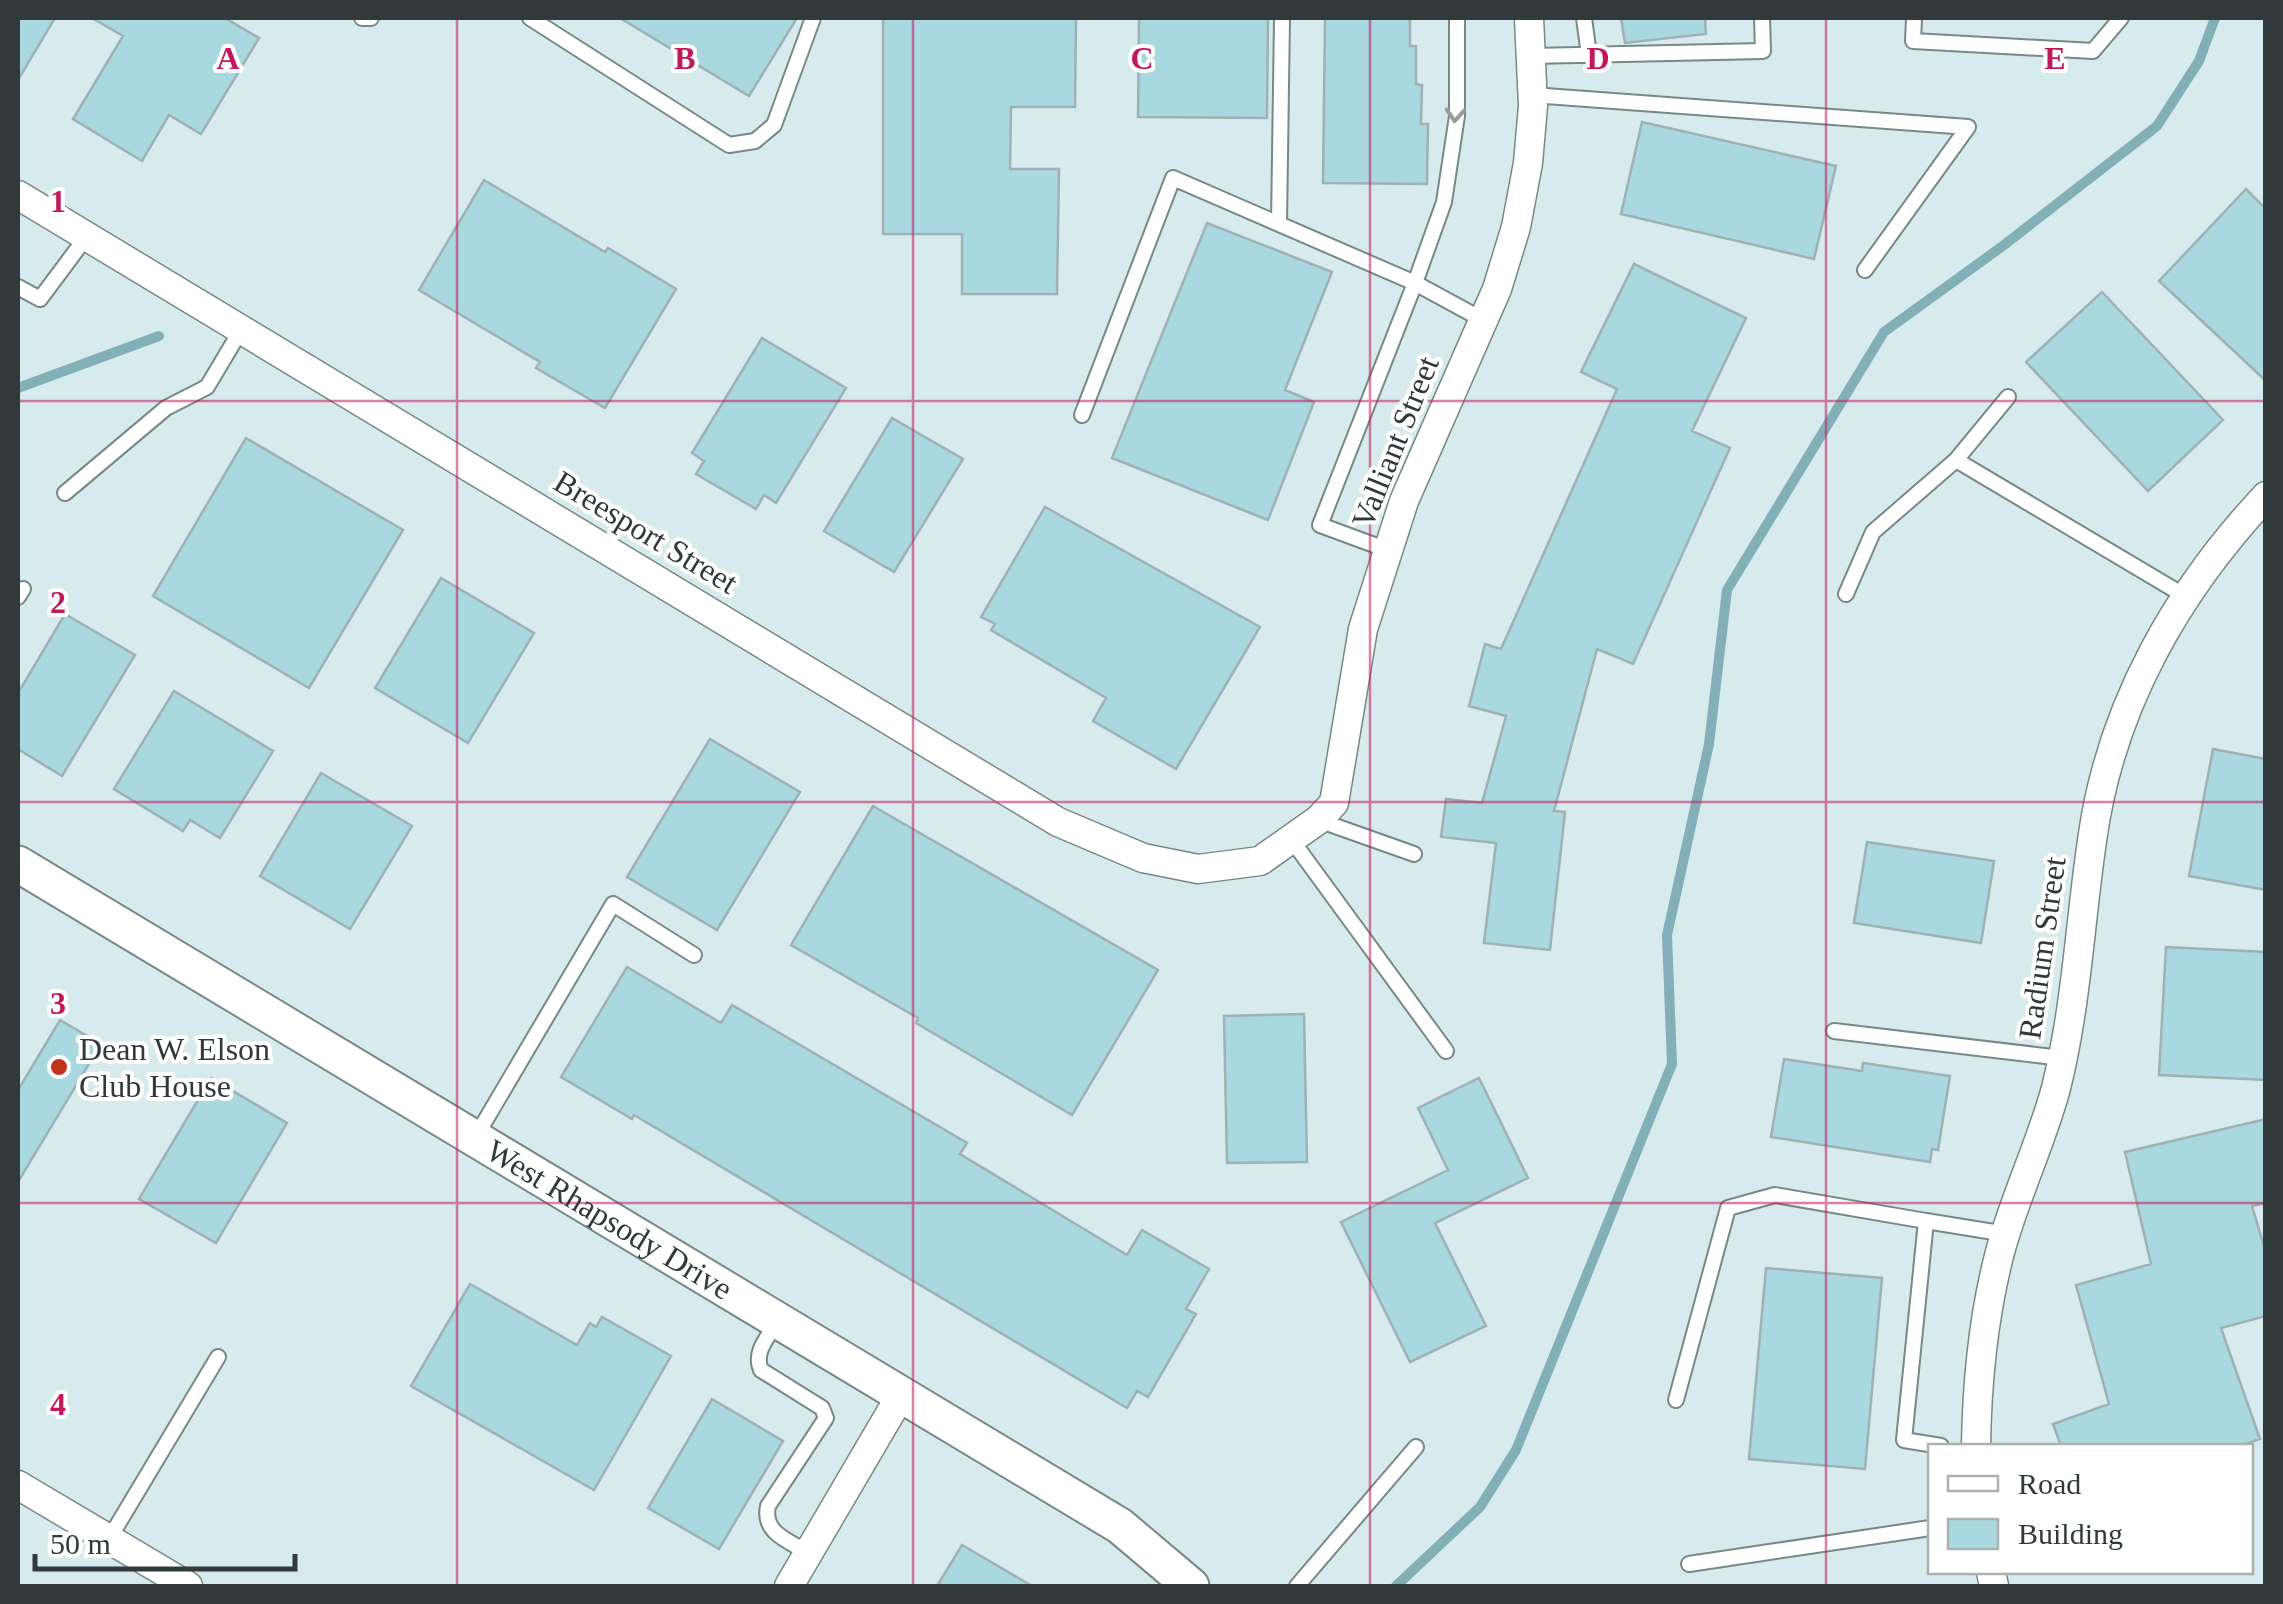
<svg xmlns="http://www.w3.org/2000/svg" width="2283" height="1604" font-family="Georgia,serif">
<rect width="100%" height="100%" fill="#d7ebed"/>
<g fill="none" stroke-linecap="round" stroke-linejoin="round">
<path stroke="#83b0b6" stroke-width="10" d="M 18,388 L 159,336
M 1396,1586 L 1480,1507 L 1516,1450 L 1672,1064 L 1667,935 L 1709,744 L 1727,590 L 1884,332 L 2004,245 L 2157,126 L 2199,61 L 2215,18"/>
</g>
<path fill="#a9d8de" stroke="#9fb1b4" stroke-width="2.5" d="M 18,18 L 55,18 L 18,80 Z
M 92,18 L 225,18 L 259,38 L 201,134 L 169,115 L 142,161 L 73,119 L 123,36 Z
M 620,18 L 797,18 L 749,96 Z
M 883,18 L 1076,18 L 1075,107 L 1011,107 L 1010,169 L 1059,169 L 1057,294 L 962,294 L 962,234 L 883,234 Z
M 1139,18 L 1268,18 L 1267,118 L 1138,117 Z
M 1325,18 L 1410,18 L 1410,46 L 1416,46 L 1416,84 L 1422,85 L 1421,124 L 1428,124 L 1427,184 L 1323,183 Z
M 1621,18 L 1705,18 L 1706,34 L 1625,43 Z
M 1642,122 L 1836,166 L 1814,259 L 1621,214 Z
M 484,180 L 605,252 L 608,248 L 676,289 L 605,408 L 536,368 L 540,362 L 419,290 Z
M 2246,189 L 2266,209 L 2266,381 L 2159,281 Z
M 1207,223 L 1332,272 L 1285,390 L 1314,402 L 1268,520 L 1112,458 Z
M 1634,264 L 1746,318 L 1692,431 L 1730,448 L 1633,664 L 1597,649 L 1554,811 L 1565,812 L 1550,950 L 1484,943 L 1496,843 L 1441,837 L 1446,799 L 1482,803 L 1506,716 L 1469,706 L 1485,644 L 1501,649 L 1617,389 L 1581,372 Z
M 2102,292 L 2223,420 L 2148,491 L 2026,362 Z
M 762,338 L 846,388 L 776,503 L 764,495 L 756,509 L 696,474 L 704,461 L 692,453 Z
M 892,418 L 963,459 L 894,572 L 824,531 Z
M 246,438 L 403,530 L 309,688 L 153,596 Z
M 1045,507 L 1260,627 L 1176,769 L 1093,721 L 1106,698 L 991,630 L 995,624 L 981,617 Z
M 441,578 L 534,633 L 468,743 L 375,688 Z
M 65,614 L 135,655 L 62,776 L 18,749 L 18,693 Z
M 174,691 L 273,751 L 220,838 L 190,820 L 183,831 L 114,789 Z
M 710,739 L 800,792 L 717,930 L 627,877 Z
M 2213,749 L 2266,759 L 2266,890 L 2189,876 Z
M 321,773 L 412,826 L 350,929 L 260,876 Z
M 873,806 L 1158,970 L 1072,1115 L 916,1023 L 918,1018 L 791,945 Z
M 1867,842 L 1994,861 L 1981,943 L 1854,923 Z
M 2166,947 L 2266,952 L 2266,1080 L 2159,1075 Z
M 627,967 L 721,1023 L 732,1005 L 967,1143 L 960,1154 L 1127,1255 L 1142,1230 L 1209,1269 L 1186,1309 L 1196,1314 L 1148,1397 L 1137,1391 L 1127,1408 L 634,1115 L 632,1119 L 561,1077 Z
M 1304,1014 L 1307,1162 L 1227,1163 L 1224,1016 Z
M 60,1020 L 101,1044 L 18,1182 L 18,1090 Z
M 1784,1059 L 1862,1071 L 1863,1063 L 1950,1076 L 1938,1150 L 1932,1149 L 1930,1162 L 1771,1137 Z
M 211,1078 L 287,1123 L 216,1243 L 139,1199 Z
M 1479,1078 L 1528,1178 L 1435,1223 L 1486,1326 L 1410,1362 L 1341,1222 L 1448,1170 L 1418,1108 Z
M 2266,1119 L 2266,1203 L 2252,1206 L 2266,1253 L 2266,1316 L 2221,1328 L 2260,1439 L 2240,1446 L 2061,1446 L 2053,1424 L 2109,1404 L 2076,1285 L 2151,1264 L 2125,1152 Z
M 1766,1268 L 1882,1278 L 1865,1469 L 1749,1459 Z
M 470,1284 L 577,1345 L 590,1323 L 596,1327 L 602,1317 L 671,1356 L 594,1490 L 411,1386 Z
M 712,1399 L 783,1441 L 719,1549 L 648,1508 Z
M 962,1545 L 1032,1586 L 937,1586 Z"/>
<g fill="none" stroke-linecap="round" stroke-linejoin="round">
<defs>
<path id="service" d="M 362,18 L 371,18
M 530,18 L 729,145 L 755,141 L 774,125 L 813,18
M 1584,18 L 1589,55
M 1914,18 L 1913,41 L 2093,51 L 2121,18
M 1531,56 L 1763,51 L 1762,18
M 1532,95 L 1968,127 L 1865,270
M 1279,224 L 1282,18
M 18,287 L 40,299 L 87,236
M 1082,415 L 1173,178 L 1415,283 L 1444,202 L 1457,116 L 1457,18
M 1956,460 L 2185,596
M 65,493 L 166,408 L 207,387 L 241,330
M 1388,550 L 1320,525 L 1415,283 L 1483,320
M 1846,594 L 1873,532 L 1956,460 L 2008,397
M 18,597 L 23,589
M 1318,820 L 1414,854
M 1291,839 L 1446,1051
M 1834,1031 L 2062,1058
M 475,1138 L 613,904 L 694,955
M 778,1321 C 768,1337 753,1352 761,1370 L 822,1408 L 826,1418 L 768,1506 C 762,1533 789,1541 809,1553
M 1676,1400 L 1728,1208 L 1775,1195 L 1926,1221
M 1941,1446 L 1904,1440 L 1926,1221 L 2006,1234
M 109,1539 L 218,1357
M 1689,1564 L 1930,1528
M 1297,1586 L 1416,1447"/>
<path id="minor" d="M 18,195 L 1058,822 L 1143,858 L 1198,869 L 1260,861 L 1318,820 L 1334,803 L 1363,629 L 1404,501 L 1497,289 L 1516,227 L 1528,163 L 1533,106 L 1529,18
M 1976,1446 C 1977,1380 1983,1317 2000,1252 C 2015,1196 2041,1144 2056,1088 C 2077,1004 2080,919 2093,834 C 2112,704 2178,590 2266,496
M 18,1485 L 188,1586
M 1991,1572 L 1994,1586
M 789,1586 L 901,1395"/>
<g id="tertiary">
<path id="s1" d="M 18,864 L 1120,1526 L 1191,1586"/>
</g>
</defs>
<use href="#service" stroke="#76888a" stroke-width="18"/>
<use href="#minor" stroke="#76888a" stroke-width="31"/>
<use href="#tertiary" stroke="#76888a" stroke-width="39"/>
<use href="#service" stroke="#fff" stroke-width="14"/>
<use href="#minor" stroke="#fff" stroke-width="28"/>
<use href="#tertiary" stroke="#fff" stroke-width="35"/>
</g>
<defs><path id="oneway-chevron" d="M-2-3.5L2.5 0L-2 3.5" fill="none" stroke-width="1.6" stroke-linecap="round" stroke-linejoin="round" transform="scale(2.5)"/></defs>
<use stroke="#989c9c" href="#oneway-chevron" transform="translate(1455 115) rotate(94)"/>
<path fill="none" stroke="#c2185b" stroke-width="2.5" stroke-opacity="0.55" d="M 457,18 L 457,1586M 913,18 L 913,1586M 1370,18 L 1370,1586M 1826,18 L 1826,1586M 18,401 L 2266,401M 18,802 L 2266,802M 18,1203 L 2266,1203"/>
<circle fill="#bf331b" stroke="#fff" stroke-width="4" cx="59" cy="1067" r="10"/>
<g text-anchor="middle" stroke-width="8" stroke-linejoin="round" paint-order="stroke">
<g font-size="32" fill="#32393a" stroke="#fff">
<text transform="translate(1395 442) rotate(-68)" y="11">Valliant Street</text>
<text transform="translate(646 532) rotate(31)" y="11">Breesport Street</text>
<text transform="translate(2042 948) rotate(-82)" y="11">Radium Street</text>
<text dy="11" stroke="none"><textPath href="#s1" startOffset="690">West Rhapsody Drive</textPath></text>
</g>
<g font-size="32" fill="#32393a" stroke="#fff" text-anchor="start">
<text x="79" y="1060">Dean W. Elson<tspan x="79" dy="37">Club House</tspan></text>
</g>
</g>
<g font-size="32" text-anchor="middle" font-weight="bold" fill="#c2185b" stroke="#fff" stroke-width="8" stroke-linejoin="round" paint-order="stroke">
<text x="228" y="69">A</text>
<text x="685" y="69">B</text>
<text x="1142" y="69">C</text>
<text x="1598" y="69">D</text>
<text x="2055" y="69">E</text>
<text x="58" y="212">1</text>
<text x="58" y="613">2</text>
<text x="58" y="1014">3</text>
<text x="58" y="1415">4</text>
</g>
<rect width="2283" height="1604" fill="none" stroke="#32393a" stroke-width="40"/>
<rect x="1928" y="1444" width="325" height="130" fill="#ffffff" stroke="#adb0b0" stroke-width="2.5"/>
<rect x="1948" y="1476" width="50" height="15" fill="#ffffff" stroke="#adb0b0" stroke-width="2.5"/>
<text x="2018" y="1494" font-size="30" fill="#32393a">Road</text>
<rect x="1948" y="1519" width="50" height="30" fill="#a9d8de" stroke="#adb0b0" stroke-width="2.5"/>
<text x="2018" y="1544" font-size="30" fill="#32393a">Building</text>
<path d="M35 1554v15h260v-15" fill="none" stroke="#32393a" stroke-width="5"/>
<text x="50" y="1554" font-size="30" fill="#32393a" stroke="#ffffff" stroke-width="8" paint-order="stroke">50 m</text>
</svg>
